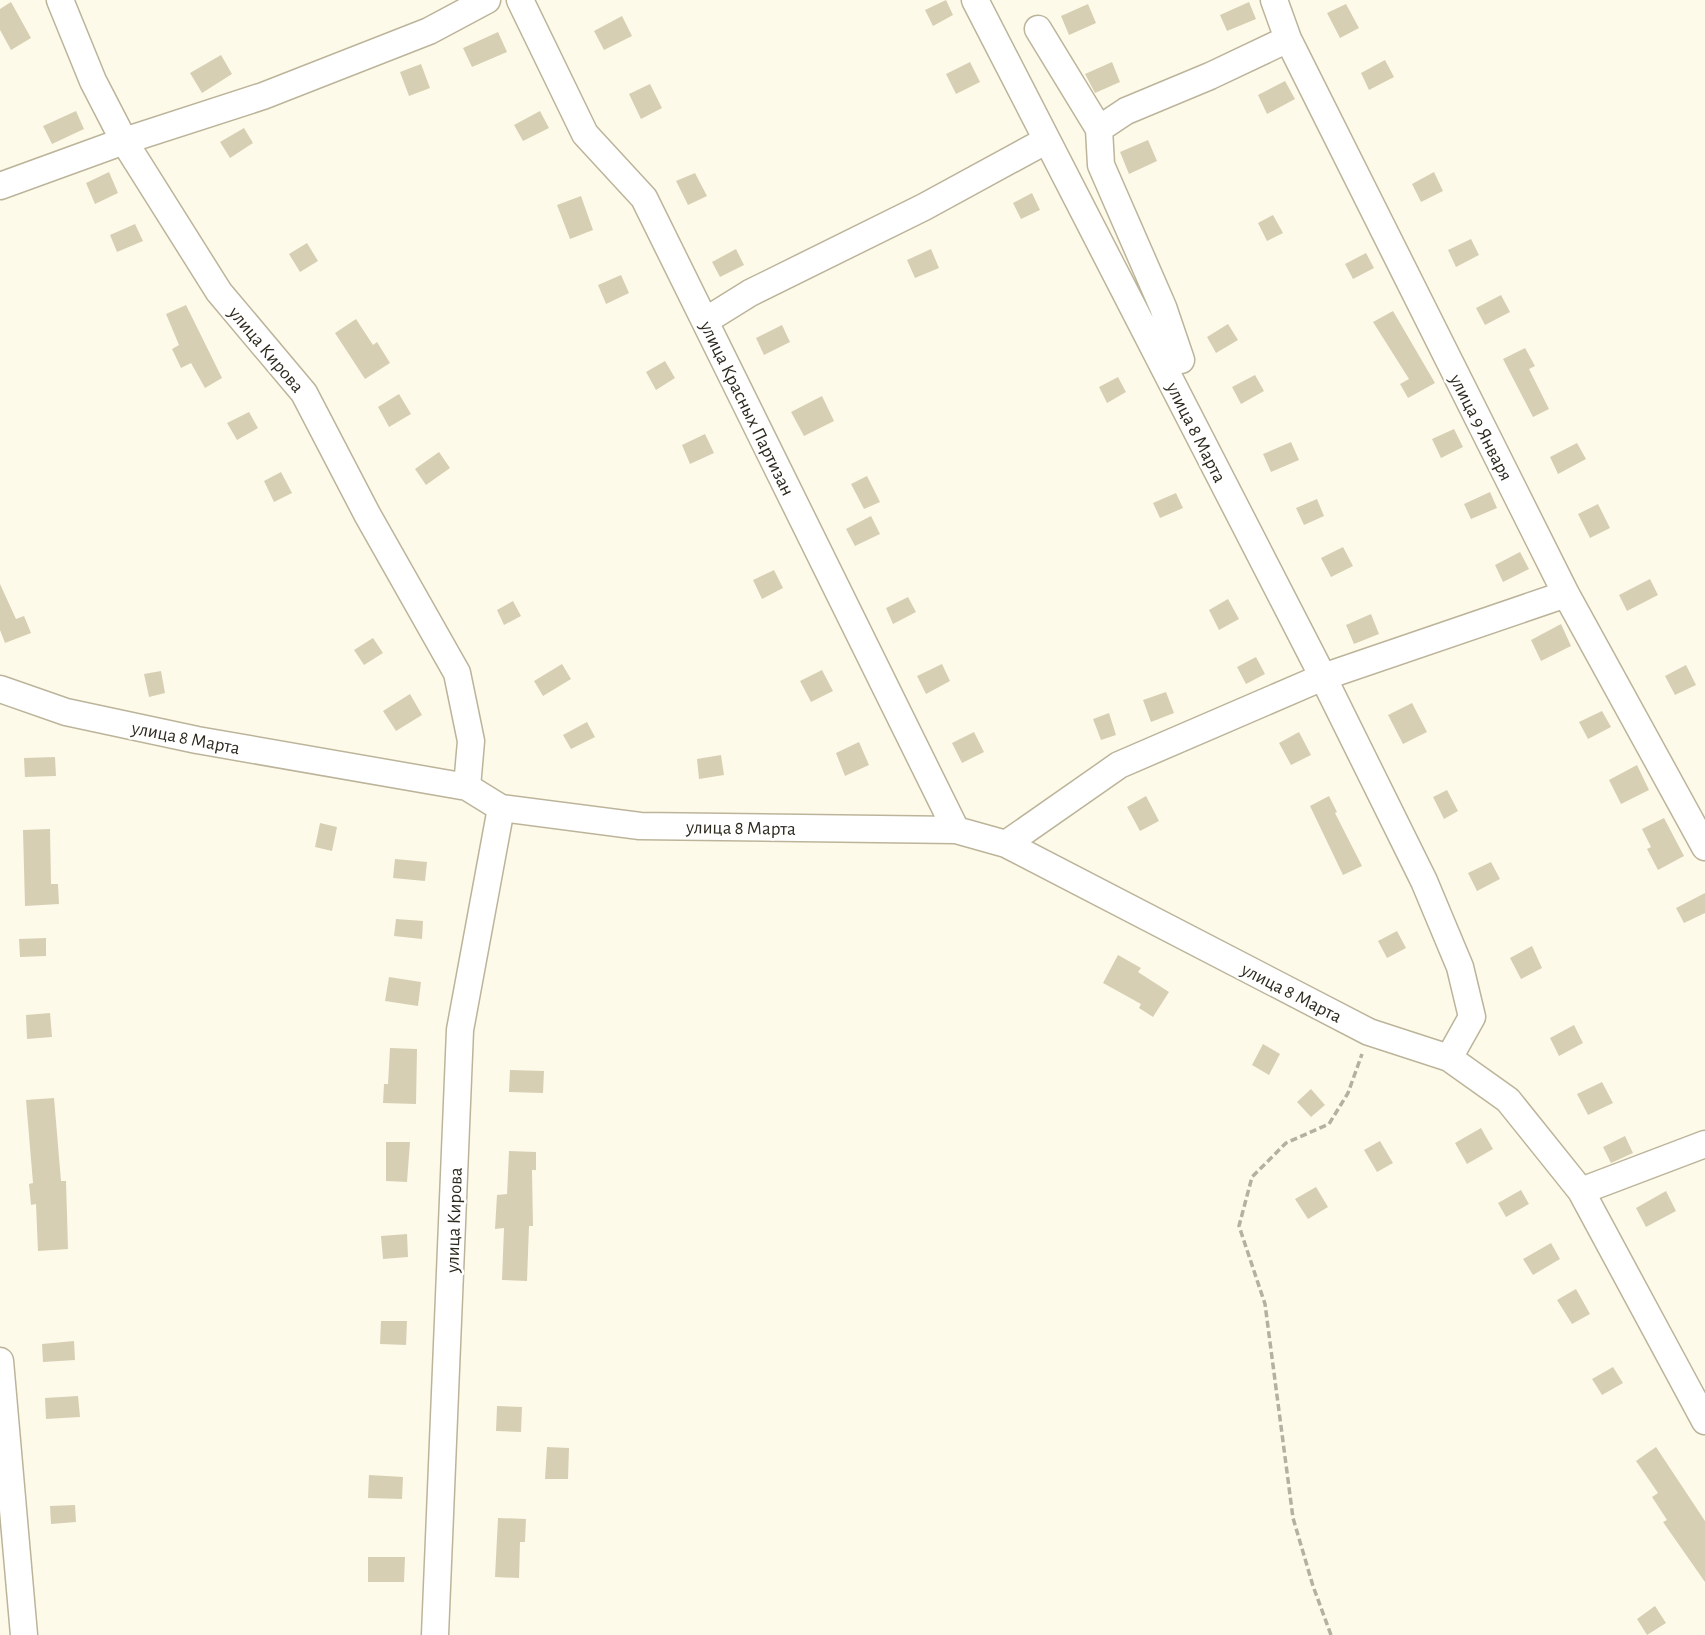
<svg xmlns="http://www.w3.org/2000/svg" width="1705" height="1635" font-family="'Alegreya Sans',sans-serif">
<rect width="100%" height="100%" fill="#fefae9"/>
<path fill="#d7cfb4" d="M 946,0 L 953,15 L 933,26 L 925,10 Z
M 11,2 L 31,38 L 11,50 L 0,30 L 0,9 Z
M 1249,2 L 1256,19 L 1227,31 L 1220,15 Z
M 1088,4 L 1096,23 L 1069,35 L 1061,16 Z
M 1346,4 L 1359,28 L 1340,38 L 1327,13 Z
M 622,16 L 632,36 L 604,50 L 594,31 Z
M 498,32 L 507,52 L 472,67 L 463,48 Z
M 221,55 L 232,74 L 202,93 L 190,73 Z
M 1385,60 L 1394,77 L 1369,90 L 1361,73 Z
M 970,62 L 980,82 L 956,94 L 946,74 Z
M 1112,62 L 1120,82 L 1095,93 L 1085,74 Z
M 421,64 L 430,88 L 409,96 L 400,72 Z
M 1285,81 L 1295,99 L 1267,114 L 1258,95 Z
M 650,84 L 662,108 L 641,119 L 629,94 Z
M 76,111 L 84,129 L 52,144 L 43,126 Z
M 540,111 L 549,128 L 523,141 L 514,125 Z
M 244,128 L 253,143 L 230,158 L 220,142 Z
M 1148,140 L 1157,161 L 1129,174 L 1120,152 Z
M 109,172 L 118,193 L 95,204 L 86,183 Z
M 1434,172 L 1443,191 L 1421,202 L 1412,184 Z
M 695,173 L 707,196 L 688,205 L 676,181 Z
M 1032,193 L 1040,210 L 1021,219 L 1013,203 Z
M 581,196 L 593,230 L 570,239 L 557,205 Z
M 1273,215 L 1283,233 L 1267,241 L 1258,223 Z
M 135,224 L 143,241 L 117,252 L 110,235 Z
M 1471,239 L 1479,255 L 1456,267 L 1448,250 Z
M 307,243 L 318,261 L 300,272 L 289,254 Z
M 736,249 L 744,265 L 720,277 L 712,262 Z
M 931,249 L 939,268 L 915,278 L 907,260 Z
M 1366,253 L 1374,268 L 1353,279 L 1345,264 Z
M 621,275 L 629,293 L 606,304 L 598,285 Z
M 1501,295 L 1510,312 L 1485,325 L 1476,308 Z
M 186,305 L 222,378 L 205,388 L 191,363 L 181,368 L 172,349 L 179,345 L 166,314 Z
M 1393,311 L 1435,383 L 1408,398 L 1400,384 L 1409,379 L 1373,322 Z
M 356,319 L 373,345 L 377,342 L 390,363 L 365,379 L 335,333 Z
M 1228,324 L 1238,340 L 1216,353 L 1207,337 Z
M 782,325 L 790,342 L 764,355 L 756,338 Z
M 1525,348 L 1535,366 L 1529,369 L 1549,409 L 1533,417 L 1503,359 Z
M 665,361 L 675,378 L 656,390 L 646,372 Z
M 1255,375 L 1264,391 L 1241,404 L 1232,387 Z
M 1118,377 L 1126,392 L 1107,403 L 1099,387 Z
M 399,394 L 411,414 L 389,427 L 378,407 Z
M 822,396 L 834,421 L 804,436 L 791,412 Z
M 249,412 L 258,428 L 237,440 L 227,423 Z
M 1454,429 L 1463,447 L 1441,458 L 1432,439 Z
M 705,434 L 714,453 L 690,464 L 682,445 Z
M 1291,442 L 1299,460 L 1271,472 L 1263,454 Z
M 1577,443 L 1586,459 L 1558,474 L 1550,457 Z
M 439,452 L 450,468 L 426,485 L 415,469 Z
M 281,472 L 292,493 L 274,502 L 264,481 Z
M 867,476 L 880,502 L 864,509 L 851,484 Z
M 1490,492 L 1497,508 L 1471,519 L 1464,504 Z
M 1176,493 L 1183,508 L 1160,518 L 1153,503 Z
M 1317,499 L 1324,516 L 1304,525 L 1296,508 Z
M 1598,504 L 1610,528 L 1590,538 L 1578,514 Z
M 871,516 L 880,534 L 855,546 L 846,529 Z
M 1343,547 L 1353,566 L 1331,577 L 1321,558 Z
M 1520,552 L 1529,569 L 1503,582 L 1495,565 Z
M 774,570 L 783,588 L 762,599 L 753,580 Z
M 1650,579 L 1658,595 L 1627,611 L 1619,595 Z
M 0,584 L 16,619 L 24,616 L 31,633 L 5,643 L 0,630 Z
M 908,597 L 916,612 L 893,624 L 886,608 Z
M 1228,599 L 1239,619 L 1219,630 L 1209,610 Z
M 513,601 L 521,616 L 504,625 L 497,610 Z
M 1371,614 L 1379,634 L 1354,644 L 1346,625 Z
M 1561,624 L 1571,646 L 1541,661 L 1531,640 Z
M 373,638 L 383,653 L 364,665 L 354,650 Z
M 1256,657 L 1265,674 L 1246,684 L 1237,667 Z
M 562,664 L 571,679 L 543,696 L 534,681 Z
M 942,664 L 950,681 L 926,694 L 917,676 Z
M 1686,665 L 1696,685 L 1675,695 L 1665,676 Z
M 822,670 L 833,691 L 811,702 L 800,681 Z
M 161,671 L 165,693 L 149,697 L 144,674 Z
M 1166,692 L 1174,713 L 1151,722 L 1143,700 Z
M 410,694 L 422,715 L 396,731 L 383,711 Z
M 1412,703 L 1427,732 L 1403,744 L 1388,715 Z
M 1602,711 L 1611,727 L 1588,739 L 1579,722 Z
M 1109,713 L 1116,735 L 1101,740 L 1093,719 Z
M 587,722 L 595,737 L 571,749 L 563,735 Z
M 974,732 L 984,752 L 962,763 L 952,743 Z
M 1299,732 L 1311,755 L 1291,765 L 1279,743 Z
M 859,742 L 869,765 L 845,776 L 836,753 Z
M 721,755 L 724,775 L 699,779 L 697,759 Z
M 55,757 L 56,776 L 25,777 L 24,758 Z
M 1637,765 L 1649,790 L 1621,804 L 1609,780 Z
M 1447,790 L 1458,811 L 1444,819 L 1433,797 Z
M 1146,796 L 1159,821 L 1140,831 L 1127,807 Z
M 1329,796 L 1337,812 L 1335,813 L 1362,866 L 1343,875 L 1310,806 Z
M 1664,818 L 1684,856 L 1658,870 L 1647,849 L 1651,847 L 1642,829 Z
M 320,823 L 337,827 L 332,851 L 315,847 Z
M 50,829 L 51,884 L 58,884 L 59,904 L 25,906 L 23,830 Z
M 395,859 L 427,862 L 425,881 L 393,878 Z
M 1491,862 L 1500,879 L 1477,891 L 1468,873 Z
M 1705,893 L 1705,913 L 1684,923 L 1676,908 Z
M 396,919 L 423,921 L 422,939 L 394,936 Z
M 1397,931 L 1406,948 L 1387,958 L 1378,941 Z
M 46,938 L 46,956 L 20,957 L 19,939 Z
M 1532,946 L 1542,968 L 1521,979 L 1510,958 Z
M 1118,955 L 1141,968 L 1138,972 L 1169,992 L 1153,1017 L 1139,1008 L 1141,1004 L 1103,983 Z
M 389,977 L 421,982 L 418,1006 L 385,1001 Z
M 50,1013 L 52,1037 L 27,1039 L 26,1015 Z
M 1574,1025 L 1583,1043 L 1559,1056 L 1550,1038 Z
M 1263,1044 L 1280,1054 L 1269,1075 L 1252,1065 Z
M 390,1048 L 417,1049 L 416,1104 L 383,1103 L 384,1084 L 388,1084 Z
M 510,1070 L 544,1071 L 543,1093 L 509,1092 Z
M 1602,1082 L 1613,1103 L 1588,1115 L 1577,1094 Z
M 1311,1089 L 1325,1105 L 1311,1117 L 1297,1102 Z
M 54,1098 L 61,1181 L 66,1181 L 68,1249 L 38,1251 L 36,1204 L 31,1205 L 29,1184 L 33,1183 L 26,1100 Z
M 1481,1128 L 1493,1149 L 1467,1164 L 1455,1143 Z
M 1625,1136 L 1633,1153 L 1611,1163 L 1603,1147 Z
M 1380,1141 L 1393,1163 L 1377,1172 L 1364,1150 Z
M 386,1142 L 410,1142 L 407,1182 L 386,1181 Z
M 509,1151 L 536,1152 L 536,1170 L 532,1170 L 533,1226 L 529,1226 L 527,1281 L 502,1280 L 504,1228 L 495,1229 L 497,1195 L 507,1194 Z
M 1316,1187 L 1328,1207 L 1308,1219 L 1295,1199 Z
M 1521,1190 L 1529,1204 L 1506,1217 L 1498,1203 Z
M 1666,1191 L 1676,1211 L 1646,1227 L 1636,1208 Z
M 407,1234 L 408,1257 L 383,1259 L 381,1236 Z
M 1551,1243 L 1560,1259 L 1533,1275 L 1523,1259 Z
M 1576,1289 L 1590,1314 L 1572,1324 L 1557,1300 Z
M 381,1321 L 407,1321 L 406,1345 L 380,1344 Z
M 74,1341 L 75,1360 L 43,1362 L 42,1344 Z
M 1613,1367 L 1623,1383 L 1602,1395 L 1592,1379 Z
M 78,1396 L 80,1417 L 46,1419 L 45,1398 Z
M 497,1406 L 522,1407 L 521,1432 L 496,1431 Z
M 547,1447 L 569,1448 L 568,1479 L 545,1479 Z
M 1656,1447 L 1705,1521 L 1705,1582 L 1663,1522 L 1667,1520 L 1652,1497 L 1658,1493 L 1636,1461 Z
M 369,1475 L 403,1477 L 402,1499 L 368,1498 Z
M 75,1505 L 76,1522 L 51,1524 L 50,1506 Z
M 498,1518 L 526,1519 L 525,1542 L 520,1542 L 519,1578 L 495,1577 Z
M 368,1557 L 405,1557 L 404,1582 L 368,1582 Z
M 1655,1606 L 1666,1623 L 1647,1635 L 1637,1619 Z"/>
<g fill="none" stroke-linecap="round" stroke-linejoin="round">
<defs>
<path id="minor" d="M 60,0 L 93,81 L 124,141 L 219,292 L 304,393 L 367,514 L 457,673 L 471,741 L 467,787
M 520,0 L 585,134 L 644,198 L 956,830
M 975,0 L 1323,677 L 1424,881 L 1460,967 L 1472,1017 L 1449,1058
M 1274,0 L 1288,39 L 1566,594 L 1705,847
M 1038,29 L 1099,129 L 1101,165 L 1163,307 L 1181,360
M 1099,129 L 1126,111 L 1210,76 L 1288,39
M 0,186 L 124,141 L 263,96 L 429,31 L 487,0
M 705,321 L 750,293 L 924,207 L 1047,140
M 0,689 L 66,712 L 197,740 L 467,787 L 501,808 L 640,826 L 956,830 L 1006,844 L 1369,1032 L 1449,1058 L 1508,1100 L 1581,1191 L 1705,1421
M 1006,844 L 1119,765 L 1323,677 L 1566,594
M 1581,1191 L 1705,1144
M 0,1361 L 24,1635
M 435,1635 L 460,1030 L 501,808"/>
</defs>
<use href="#minor" stroke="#bcb49a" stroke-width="29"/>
<path stroke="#b4b1a2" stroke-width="3.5" stroke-dasharray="7 3.5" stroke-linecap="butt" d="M 1331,1635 L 1313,1586 L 1293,1518 L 1265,1304 L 1239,1226 L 1252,1177 L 1286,1143 L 1329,1124 L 1348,1093 L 1362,1054"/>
<use href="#minor" stroke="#fff" stroke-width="26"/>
</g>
<g text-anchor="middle" stroke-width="5" stroke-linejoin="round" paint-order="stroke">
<g font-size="19" fill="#2d2a1f" stroke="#fff">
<text transform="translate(267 349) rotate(50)" y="7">улица Кирова</text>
<text transform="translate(748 408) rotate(64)" y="7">улица Красных Партизан</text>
<text transform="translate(1482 427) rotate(63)" y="7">улица 9 Января</text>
<text transform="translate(1197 432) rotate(63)" y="7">улица 8 Марта</text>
<text transform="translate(186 737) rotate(11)" y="7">улица 8 Марта</text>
<text transform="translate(741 827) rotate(1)" y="7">улица 8 Марта</text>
<text transform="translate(1292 992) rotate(27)" y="7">улица 8 Марта</text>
<text transform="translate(453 1220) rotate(-88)" y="7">улица Кирова</text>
</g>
</g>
</svg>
